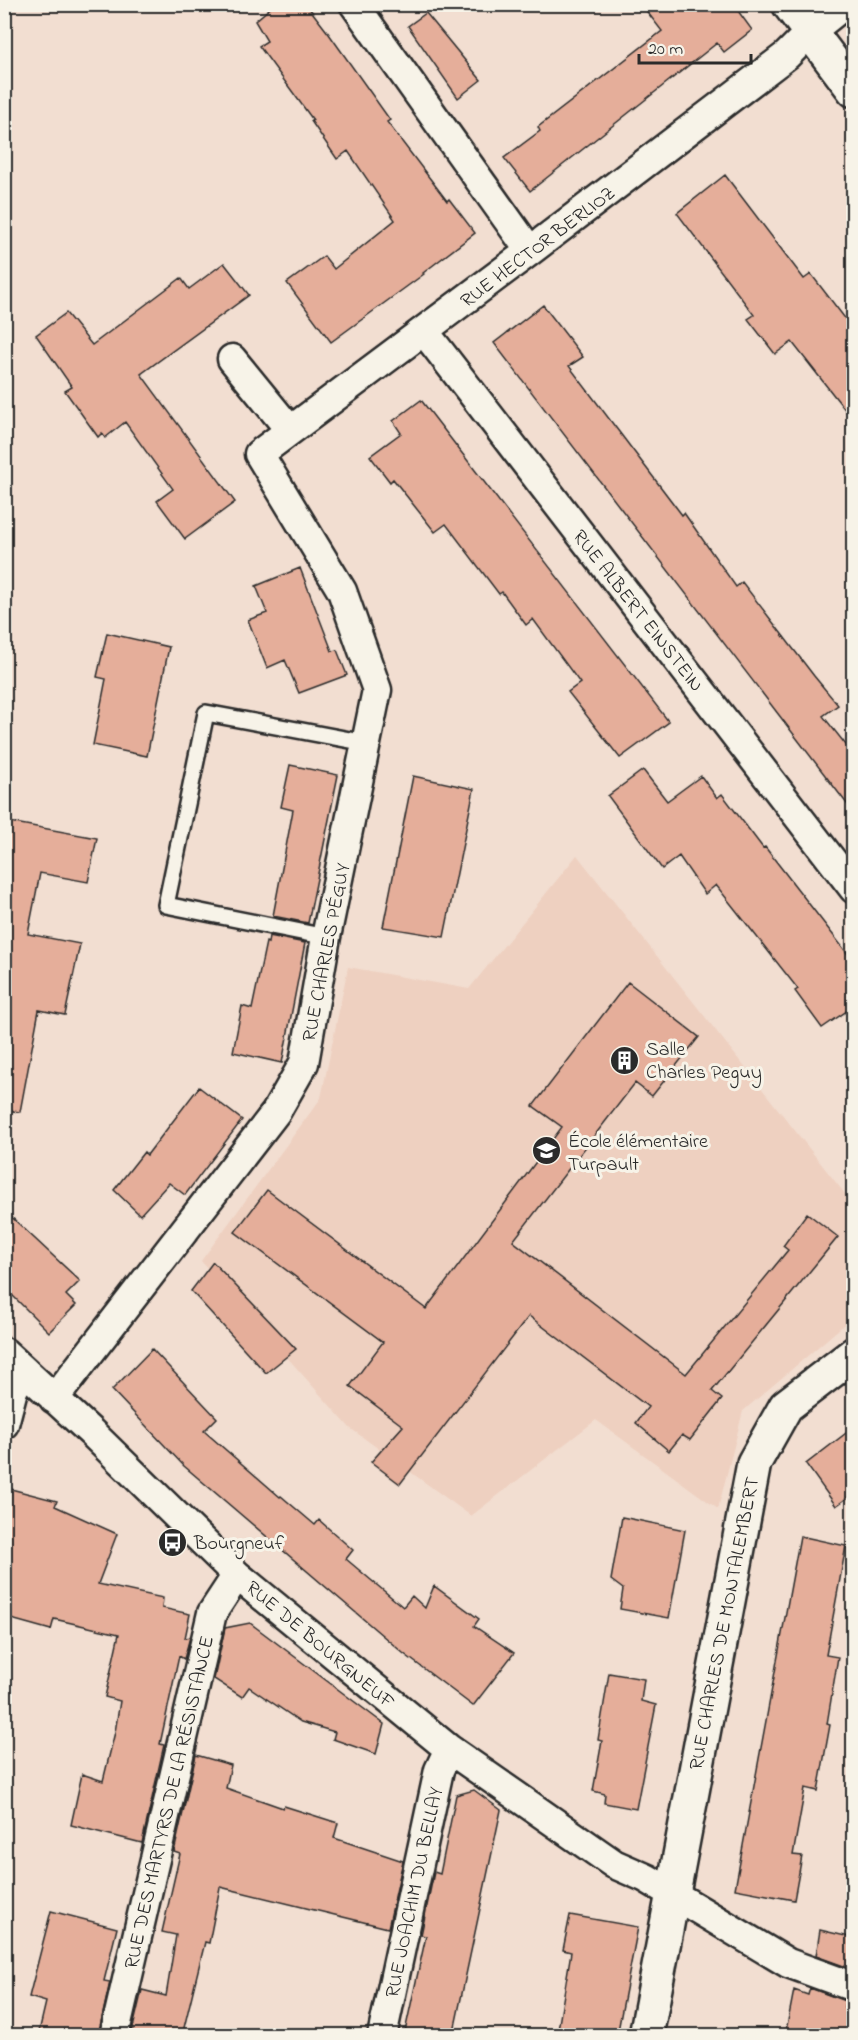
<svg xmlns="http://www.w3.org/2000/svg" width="858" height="2040" font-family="'Indie Flower',sans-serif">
<rect width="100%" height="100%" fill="#f2ded1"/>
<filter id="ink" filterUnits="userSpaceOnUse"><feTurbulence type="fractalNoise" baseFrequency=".0167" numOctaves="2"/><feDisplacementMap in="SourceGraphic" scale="12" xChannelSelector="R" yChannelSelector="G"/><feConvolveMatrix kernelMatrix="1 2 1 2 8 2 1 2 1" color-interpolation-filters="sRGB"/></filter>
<g filter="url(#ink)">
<path fill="#eed0c0" d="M 577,855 L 853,1204 L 853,1317 L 743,1411 L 718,1509 L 596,1420 L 471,1516 L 350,1428 L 201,1261 L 321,1098 L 348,967 L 469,989 Z"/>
<path fill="#e5ae9a" stroke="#2b2b2b" stroke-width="1.5" d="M 275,4 L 306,4 L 329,34 L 390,120 L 387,122 L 447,201 L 449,199 L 475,233 L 423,273 L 424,274 L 331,342 L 287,283 L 324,256 L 334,269 L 395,220 L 348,151 L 337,159 L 311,121 L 313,120 L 259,46 L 267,41 L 255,21 Z
M 641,4 L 733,4 L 752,30 L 724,52 L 717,43 L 530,191 L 504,158 L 540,131 L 538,127 L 662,31 Z
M 426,13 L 481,80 L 458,98 L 408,26 Z
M 725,175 L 804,279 L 811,274 L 854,330 L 854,421 L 792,342 L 775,354 L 748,319 L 754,315 L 677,213 Z
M 224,263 L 249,295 L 141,374 L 235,502 L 185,539 L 157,501 L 173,489 L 125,422 L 105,438 L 102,433 L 98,437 L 65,391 L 72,387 L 36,335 L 66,313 L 92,345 L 181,278 L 189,289 Z
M 543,305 L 583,357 L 569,366 L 682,515 L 684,513 L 736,587 L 742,582 L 814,676 L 838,705 L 823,716 L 854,755 L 854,813 L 494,343 Z
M 421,400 L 669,722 L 620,758 L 568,692 L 580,683 L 533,619 L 526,625 L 502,592 L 499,594 L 446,524 L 435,532 L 393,479 L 390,482 L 370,456 L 401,433 L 393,421 Z
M 300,568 L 332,651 L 337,650 L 347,675 L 299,693 L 285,660 L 267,668 L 248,620 L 267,613 L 256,586 Z
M 107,633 L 169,647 L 147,756 L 93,745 L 106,679 L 97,677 Z
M 290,765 L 338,775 L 308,923 L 273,916 L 293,810 L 281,807 Z
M 643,770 L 667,801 L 701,776 L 717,798 L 722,794 L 763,848 L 765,847 L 854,962 L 854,1006 L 822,1028 L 795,991 L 798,989 L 716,885 L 705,894 L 679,856 L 662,869 L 608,796 Z
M 413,776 L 474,789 L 444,937 L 383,927 Z
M 4,821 L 97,838 L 88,882 L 40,873 L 28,934 L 80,944 L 65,1015 L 39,1010 L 20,1112 L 4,1110 Z
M 269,936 L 305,943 L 282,1063 L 233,1052 L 242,1006 L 252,1009 L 266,942 L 268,943 Z
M 628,982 L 699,1037 L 652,1096 L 635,1083 L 513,1241 L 686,1374 L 788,1250 L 783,1246 L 807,1213 L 838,1237 L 712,1391 L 722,1399 L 690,1440 L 682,1435 L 669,1451 L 636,1423 L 648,1407 L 529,1316 L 400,1484 L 371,1462 L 403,1426 L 350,1386 L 383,1342 L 235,1232 L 267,1190 L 426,1309 L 562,1127 L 533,1106 Z
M 199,1087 L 242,1120 L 185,1195 L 169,1183 L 140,1215 L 114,1190 L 144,1152 L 147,1155 Z
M 4,1210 L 80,1281 L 66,1295 L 76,1305 L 49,1332 L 4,1287 Z
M 213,1262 L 296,1349 L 266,1373 L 191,1291 Z
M 152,1349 L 217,1418 L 204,1431 L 280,1497 L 281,1496 L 315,1525 L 319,1520 L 353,1550 L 346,1559 L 403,1607 L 412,1596 L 425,1608 L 434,1586 L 479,1619 L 474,1626 L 514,1653 L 473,1706 L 403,1653 L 184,1466 L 112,1390 Z
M 854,1427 L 854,1493 L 836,1506 L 806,1464 Z
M 11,1489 L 57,1501 L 55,1506 L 117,1534 L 98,1584 L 163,1598 L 162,1608 L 190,1614 L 185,1638 L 190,1637 L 184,1659 L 179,1656 L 160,1744 L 164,1745 L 142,1843 L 71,1825 L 82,1774 L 103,1781 L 115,1732 L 120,1701 L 105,1697 L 119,1634 L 54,1619 L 51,1630 L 4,1617 L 4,1512 Z
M 622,1517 L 685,1530 L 669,1618 L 620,1609 L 623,1589 L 611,1580 Z
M 800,1536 L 846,1546 L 826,1655 L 838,1657 L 827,1724 L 830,1725 L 818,1791 L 805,1788 L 793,1855 L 802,1856 L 794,1900 L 735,1889 Z
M 250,1623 L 384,1724 L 376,1754 L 333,1739 L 335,1732 L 301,1722 L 249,1687 L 242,1697 L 214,1679 L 225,1628 Z
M 609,1673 L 644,1679 L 641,1701 L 656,1705 L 636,1809 L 604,1803 L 605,1794 L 593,1791 L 602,1741 L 598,1740 Z
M 196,1755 L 231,1765 L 226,1788 L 283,1808 L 284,1806 L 338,1823 L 334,1838 L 403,1861 L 388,1928 L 220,1887 L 209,1943 L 205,1942 L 182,2036 L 131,2036 L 142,1990 L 166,1996 L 176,1935 L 162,1932 L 180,1854 L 174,1852 Z
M 474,1790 L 501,1810 L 453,2036 L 404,2036 L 426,1936 L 421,1935 L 434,1872 L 440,1874 L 456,1795 Z
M 51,1911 L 117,1928 L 104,1981 L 110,1982 L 98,2036 L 38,2036 L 46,2002 L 29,1997 Z
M 570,1915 L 638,1927 L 617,2036 L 557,2036 L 571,1952 L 563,1950 Z
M 820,1930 L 854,1938 L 852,1969 L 816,1956 Z
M 810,1988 L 845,2001 L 844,2008 L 854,2011 L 854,2036 L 785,2036 L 794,1990 L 808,1995 Z"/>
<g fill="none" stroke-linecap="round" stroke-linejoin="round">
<defs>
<path id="service" d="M 326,937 L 166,905 L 206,713 L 366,743"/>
<path id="minor" d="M 354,4 L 530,251
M 424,331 L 854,889
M 232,359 L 290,430
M 4,1352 L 91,1432 L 237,1575 L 449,1749 L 614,1864 L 646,1878 L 788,1963 L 854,1987
M 54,1399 L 276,1112 L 304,1063 L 326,937 L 377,690 L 342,591 L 259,454 L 530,251 L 787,55 L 810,32 L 845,4
M 4,1424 L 13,1390 L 23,1370
M 114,2036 L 212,1613 L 237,1575
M 382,2036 L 439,1770 L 449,1749"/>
<path id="secondary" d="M 789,4 L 854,90
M 646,2036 L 754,1463 L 786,1406 L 854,1354"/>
</defs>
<use href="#service" stroke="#2b2b2b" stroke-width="20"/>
<use href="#minor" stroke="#2b2b2b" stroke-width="33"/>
<use href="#secondary" stroke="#2b2b2b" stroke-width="38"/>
<use href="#service" stroke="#f7f3e8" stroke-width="15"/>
<use href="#minor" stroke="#f7f3e8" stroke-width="28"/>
<use href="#secondary" stroke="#f7f3e8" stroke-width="33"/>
</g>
</g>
<defs>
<symbol id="building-disc" viewBox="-11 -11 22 22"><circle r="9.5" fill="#2b2b2b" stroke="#f7f3e8"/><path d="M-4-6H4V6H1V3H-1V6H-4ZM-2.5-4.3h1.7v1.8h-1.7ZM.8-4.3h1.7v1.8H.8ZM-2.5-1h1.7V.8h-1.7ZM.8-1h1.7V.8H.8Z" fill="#fff"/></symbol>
<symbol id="school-disc" viewBox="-11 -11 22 22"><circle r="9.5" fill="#2b2b2b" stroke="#f7f3e8"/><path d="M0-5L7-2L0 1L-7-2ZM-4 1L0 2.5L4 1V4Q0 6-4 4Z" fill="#fff"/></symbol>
<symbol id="bus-disc" viewBox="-11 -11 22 22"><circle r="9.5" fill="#2b2b2b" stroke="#f7f3e8"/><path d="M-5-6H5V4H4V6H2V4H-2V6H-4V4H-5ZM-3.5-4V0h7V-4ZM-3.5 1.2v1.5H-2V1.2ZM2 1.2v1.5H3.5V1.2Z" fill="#fff"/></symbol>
</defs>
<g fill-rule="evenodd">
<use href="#building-disc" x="608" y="1044" width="33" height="33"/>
<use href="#school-disc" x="530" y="1134" width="33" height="33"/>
<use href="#bus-disc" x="156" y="1526" width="33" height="33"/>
</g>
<g text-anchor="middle" stroke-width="6" stroke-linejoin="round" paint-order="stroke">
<g font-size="20" fill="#2b2b2b" stroke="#f7f3e8">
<text transform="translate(537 246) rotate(-37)" y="7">RUE HECTOR BERLIOZ</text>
<text transform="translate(639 610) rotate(52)" y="7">RUE ALBERT EINSTEIN</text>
<text transform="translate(325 952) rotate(-79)" y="7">RUE CHARLES PÉGUY</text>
<text transform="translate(723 1623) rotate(-79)" y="7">RUE CHARLES DE MONTALEMBERT</text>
<text transform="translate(321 1644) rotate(40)" y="7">RUE DE BOURGNEUF</text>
<text transform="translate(168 1802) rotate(-77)" y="7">RUE DES MARTYRS DE LA RÉSISTANCE</text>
<text transform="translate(413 1892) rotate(-78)" y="7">RUE JOACHIM DU BELLAY</text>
</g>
<g font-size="20" fill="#2b2b2b" stroke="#f7f3e8" text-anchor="start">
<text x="646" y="1055">Salle<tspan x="646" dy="23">Charles Peguy</tspan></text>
<text x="568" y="1147">École élémentaire<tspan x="568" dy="23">Turpault</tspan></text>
<text x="194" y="1549">Bourgneuf</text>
</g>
</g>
<rect width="858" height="2040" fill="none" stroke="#f7f3e8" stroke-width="24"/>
<rect x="12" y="12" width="834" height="2016" fill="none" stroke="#2b2b2b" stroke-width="2" filter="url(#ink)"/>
<path d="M639 54v9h112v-9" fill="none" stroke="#2b2b2b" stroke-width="3"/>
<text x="648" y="54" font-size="18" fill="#2b2b2b" stroke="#f7f3e8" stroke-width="4.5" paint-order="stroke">20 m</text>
</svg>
